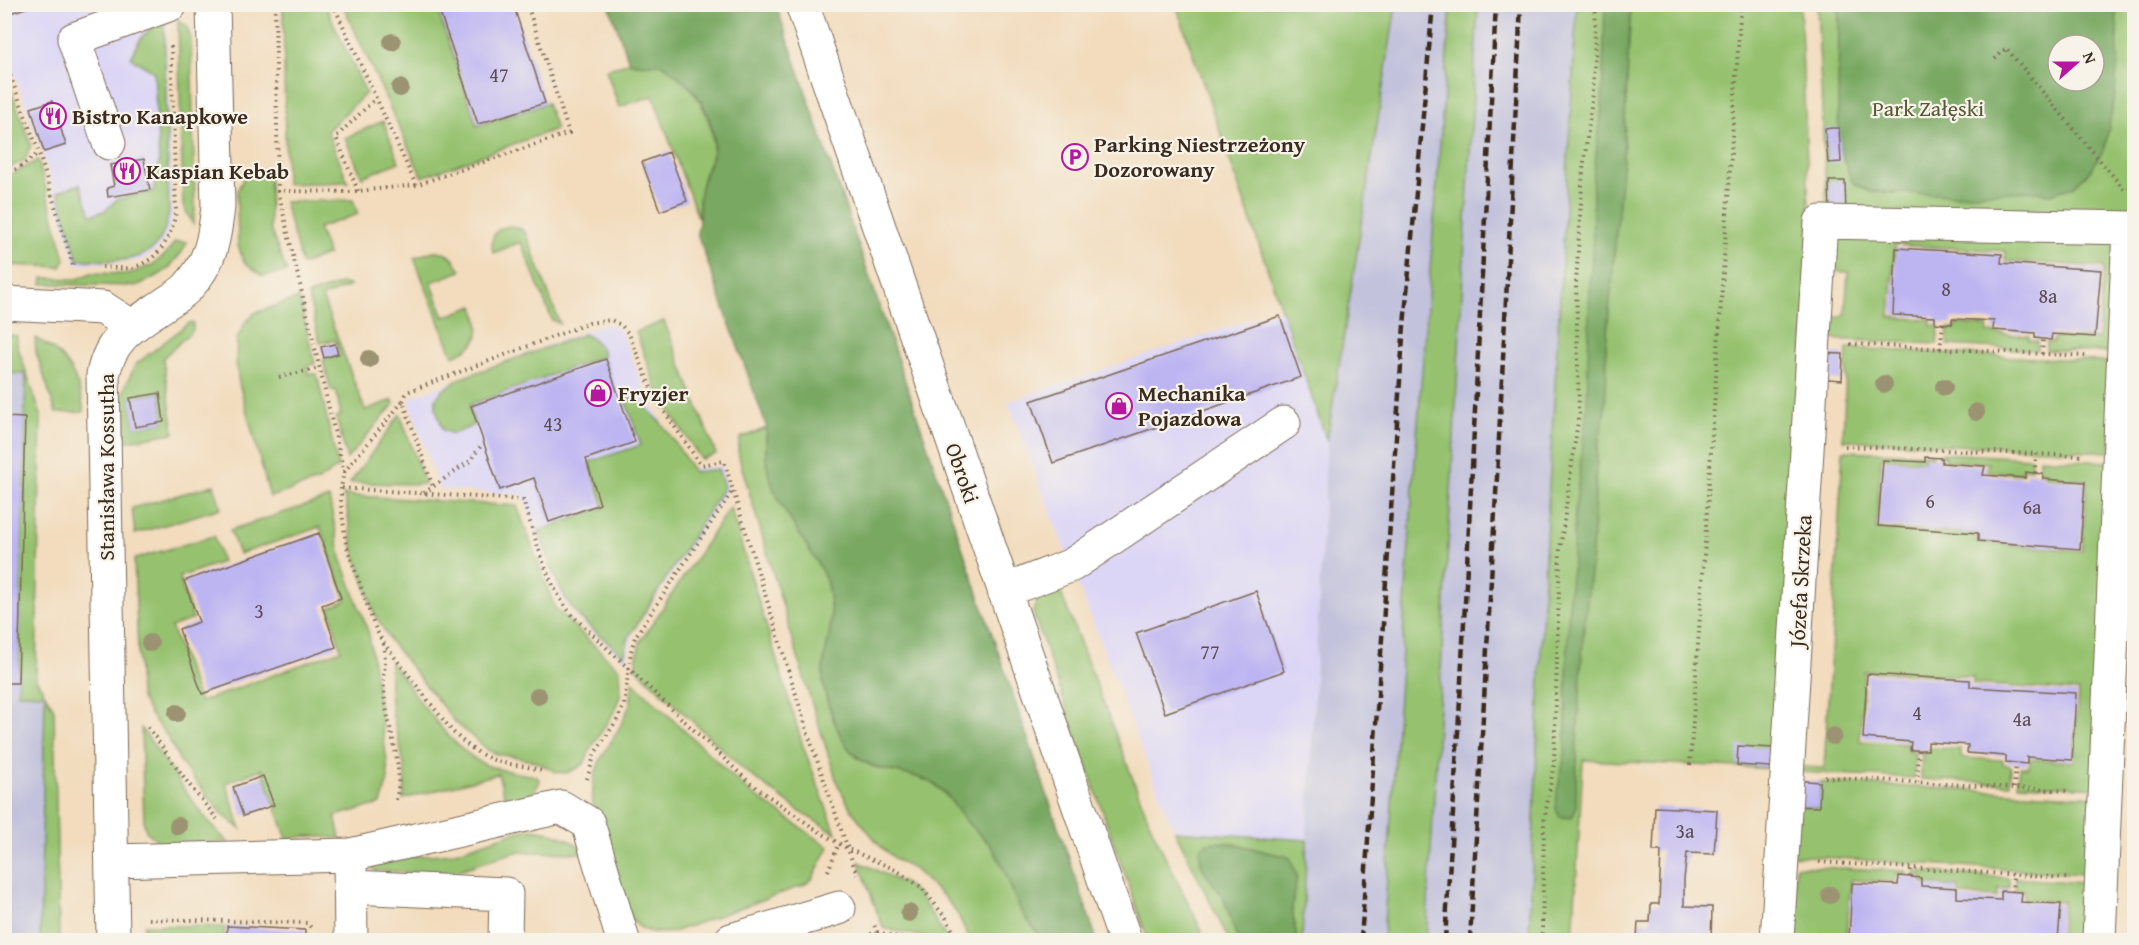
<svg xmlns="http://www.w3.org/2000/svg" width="2139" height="945" font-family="'Gentium Book Plus',serif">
<rect width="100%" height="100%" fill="#f7f3e8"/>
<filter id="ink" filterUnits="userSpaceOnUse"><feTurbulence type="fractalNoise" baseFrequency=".0167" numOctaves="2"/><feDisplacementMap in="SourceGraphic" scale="12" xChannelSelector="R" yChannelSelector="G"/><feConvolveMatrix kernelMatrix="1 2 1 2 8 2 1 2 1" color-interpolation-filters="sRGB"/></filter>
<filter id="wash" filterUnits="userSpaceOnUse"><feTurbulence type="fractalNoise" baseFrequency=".008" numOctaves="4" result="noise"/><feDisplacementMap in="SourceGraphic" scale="24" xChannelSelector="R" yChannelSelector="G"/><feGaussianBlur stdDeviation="1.35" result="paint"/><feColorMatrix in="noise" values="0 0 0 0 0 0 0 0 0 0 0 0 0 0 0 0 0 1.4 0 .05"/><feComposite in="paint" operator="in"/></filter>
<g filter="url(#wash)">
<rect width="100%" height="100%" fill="#f2dcbd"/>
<path fill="#dcd6f6" d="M 5,5 L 165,5 L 172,214 L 171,223 L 164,241 L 158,249 L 140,261 L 76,265 L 42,151 L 5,49 Z
M 1282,309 L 1327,441 L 1307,840 L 1175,831 L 1160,796 L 1008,402 Z
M 602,325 L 613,326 L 620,331 L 623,336 L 650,403 L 692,469 L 721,466 L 727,489 L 633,633 L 626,661 L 580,621 L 563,599 L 523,495 L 439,489 L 409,401 L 412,397 Z"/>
<path fill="#c2c2dc" d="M 1396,5 L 1451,5 L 1412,499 L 1383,940 L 1302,940 L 1327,441 Z
M 1478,5 L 1577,5 L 1545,557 L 1529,940 L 1426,940 Z
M 4,373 L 26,374 L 18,693 L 45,694 L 40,940 L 5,940 Z"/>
<path fill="#96c270" stroke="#687647" stroke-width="1.5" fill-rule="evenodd" d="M 283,5 L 325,5 L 366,93 L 327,131 L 348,182 L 286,184 Z
M 343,5 L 436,5 L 477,126 L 547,103 L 556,129 L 422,177 Z
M 1176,5 L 1396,5 L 1327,441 Z
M 1451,5 L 1478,5 L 1426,940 L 1383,940 L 1412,499 Z
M 1577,5 L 1800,5 L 1810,230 L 1780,769 L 1583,760 L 1573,940 L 1529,940 L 1545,557 Z
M 1817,5 L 2134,5 L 2134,212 L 1827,212 ZM 2058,45 L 2094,45 L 2094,81 L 2058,81 Z
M 164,21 L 169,214 C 166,224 164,236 157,244 C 139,266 104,260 78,260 L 58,192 L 80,184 L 91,215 L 106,210 L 117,199 L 153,192 L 159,162 L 154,72 L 131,58 C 139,38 144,31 164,21 Z
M 178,21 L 187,26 L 191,39 L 195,210 L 193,224 L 183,206 Z
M 629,62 C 643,68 654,61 665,65 C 671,68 691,88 695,94 C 707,112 716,132 712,155 C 711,161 707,166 705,172 C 700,188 697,206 700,223 L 653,96 L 619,107 L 606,70 Z
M 5,74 L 31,145 L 25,160 L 5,170 L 5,166 L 7,165 L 4,156 Z
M 383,121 L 399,162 L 362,177 L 345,138 Z
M 38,160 L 65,259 L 61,267 L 5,265 L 5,178 Z
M 269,169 L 270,229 L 287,272 L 262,276 L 244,262 L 238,245 L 237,191 L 244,178 L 256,170 Z
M 353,200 L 358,214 L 318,228 L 328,254 L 302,265 L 284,202 Z
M 509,226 L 521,229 L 526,234 L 560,324 L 552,320 L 521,242 L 493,253 C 490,239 493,229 509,226 Z
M 1833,232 L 2121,238 L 2116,353 L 2046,350 L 2046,342 L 2054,342 L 2054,337 L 2098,339 L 2104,267 L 2005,261 L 2006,251 L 1895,245 L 1890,317 L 1931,320 L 1931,326 L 1939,326 L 1937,344 L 1826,339 L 1828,316 L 1845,316 L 1848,272 L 1831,271 Z
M 175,242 L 187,242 L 182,252 L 168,269 L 159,275 L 136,286 L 42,284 L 43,278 L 78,279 L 91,273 L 129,274 L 152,265 L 165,255 Z
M 433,251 C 449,251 454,258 461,271 L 431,282 L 444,317 L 474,306 C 483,332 481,345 453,356 L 414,258 Z
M 343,283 L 350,286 L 322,297 L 365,410 L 393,400 L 394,404 L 347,459 L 336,417 L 341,415 L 336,390 L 331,391 L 323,360 L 340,356 L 335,340 L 320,343 L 308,295 Z
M 299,298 L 315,364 L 307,366 L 308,374 L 317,374 L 338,467 L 318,481 L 270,497 L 239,383 L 236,362 L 237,339 L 245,323 L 255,313 Z
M 664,321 L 716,454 L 701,459 L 659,395 L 636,332 Z
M 189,323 L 193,323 L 193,330 L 163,358 L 174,433 L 121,442 L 121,405 L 124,390 L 135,365 ZM 160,393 L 164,422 L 135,427 L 130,398 Z
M 1957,324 L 1987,326 L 1988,333 L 2029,336 L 2029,340 L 2037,341 L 2037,350 L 1947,345 L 1948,328 L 1956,328 Z
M 584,334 C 594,339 602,345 604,356 L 469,405 L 475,425 L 453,434 L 443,430 L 436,409 L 436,398 L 443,390 L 461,378 Z
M 5,335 L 17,336 L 17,345 L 41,415 L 36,679 L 54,709 L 59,940 L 40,940 L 45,694 L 18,693 L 26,374 L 5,373 Z
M 35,338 C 67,354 79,377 84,412 L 56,413 L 36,352 Z
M 1847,348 L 2114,362 L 2110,452 L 1843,440 Z
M 624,396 C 657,405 676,446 694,472 L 718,469 L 724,487 L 629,637 L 624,656 C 608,642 589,628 575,612 C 556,588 549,559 539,531 L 604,507 L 589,462 L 641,445 Z
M 400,414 L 425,484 L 350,483 Z
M 767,428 C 760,481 783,505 809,548 C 815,559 824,572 827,584 C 830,598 832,615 830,629 C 828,644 823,659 823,674 C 822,695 836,729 847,746 C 870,780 909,765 936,786 C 949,796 955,807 965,820 C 974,830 986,838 993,849 C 1006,869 1011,891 1021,911 C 1027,922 1037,930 1043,940 L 970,940 L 958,915 L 946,899 L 914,869 L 897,860 L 881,847 L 852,811 L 838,785 L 807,688 L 740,461 L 738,451 L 740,438 Z
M 1843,451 L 1933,454 L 1933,456 L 1924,455 L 1924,461 L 1881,458 L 1876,529 L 1976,534 L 1975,542 L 2082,551 L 2087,480 L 2046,477 L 2045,472 L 2039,471 L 2039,458 L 2109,462 L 2101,788 L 2018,784 L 2020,767 L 2029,767 L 2030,759 L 2074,762 L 2078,691 L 1973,684 L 1973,677 L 1864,671 L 1860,741 L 1908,744 L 1908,752 L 1915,752 L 1914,778 L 1800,772 L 1801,767 L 1824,768 Z
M 1940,453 L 2031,458 L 2031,469 L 2023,468 L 2022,474 L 1987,472 L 1988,463 L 1945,461 L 1945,456 L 1939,456 Z
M 214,485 L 221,508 L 135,534 L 132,508 Z
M 343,495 L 517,506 L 555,608 L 620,670 L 621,693 L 614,712 L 591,748 L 584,764 L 576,769 L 566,773 L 556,772 L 539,763 L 513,756 L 499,755 L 488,750 L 455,722 L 390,641 L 382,626 L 374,613 L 353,547 L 346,504 Z
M 329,498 L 341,558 L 369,634 L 387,762 L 388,779 L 381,804 L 335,816 L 340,838 L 307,836 L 287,839 L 262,769 L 226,783 L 241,829 L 223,815 L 181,763 L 167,736 L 151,716 L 140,696 L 134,559 L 214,536 L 222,562 L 179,577 L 193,619 L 171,627 L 200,702 L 341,650 L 329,608 L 346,600 L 320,527 L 239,554 L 230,530 Z
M 730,507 L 803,746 L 836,833 L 802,813 L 744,770 L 635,667 L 640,642 Z
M 1059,588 L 1153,831 L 1206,940 L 1148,940 L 1033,613 C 1037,594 1041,593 1059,588 Z
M 390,661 C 415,693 450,749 486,765 C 501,771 520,773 536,776 L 540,781 C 534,797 521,799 506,802 L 498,774 L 403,799 C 410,768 396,738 392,709 C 389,693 390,677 390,661 Z
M 632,681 L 747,790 L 829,847 L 812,879 L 804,885 L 676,931 C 660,935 642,933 631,919 L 593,804 C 589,758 615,746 628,709 C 632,700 632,690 632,681 Z
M 141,728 C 170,766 193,809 228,842 L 161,844 L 146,831 L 144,822 Z
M 1930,748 L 1961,749 L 1961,758 L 2003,760 L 2003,764 L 2011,766 L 2010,784 L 1921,779 L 1922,753 L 1930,752 Z
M 1820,782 L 2100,797 L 2097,875 L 1790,855 L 1793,806 L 1819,807 Z
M 531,829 C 554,831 570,839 589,853 L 515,852 L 459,870 L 443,873 L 374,871 L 370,861 L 452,853 L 516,832 Z
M 1175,831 L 1307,840 L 1302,940 L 1229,940 Z
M 859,862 L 907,885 L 919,895 L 948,940 L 938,940 L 883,928 Z
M 1796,866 L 1907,871 L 1907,874 L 1896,874 L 1896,882 L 1851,880 L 1846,940 L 1791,940 Z
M 1914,871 L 2009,878 L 2009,889 L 1998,889 L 1998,897 L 1959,895 L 1959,887 L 1923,884 L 1923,876 L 1914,876 Z
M 2015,878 L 2096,884 L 2093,940 L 2060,940 L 2063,901 L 2024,900 L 2024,890 L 2015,890 Z
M 144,925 L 225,927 L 224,940 L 144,940 Z"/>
<path fill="#78a862" stroke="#5a6940" stroke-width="1.5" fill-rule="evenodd" d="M 609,5 L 776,5 L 1097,940 L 1043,940 C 1037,930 1027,922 1021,911 C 1011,891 1006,869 993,849 C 986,838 974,830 965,820 C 955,806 947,792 932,783 C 904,768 874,776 850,750 C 842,741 837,729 833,718 C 829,704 822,688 823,674 C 823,659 828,644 830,629 C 832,615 830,598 827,584 C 824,572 815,559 808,548 C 782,505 760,482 767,428 L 697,233 C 701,219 698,206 700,192 C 702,180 708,169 712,157 C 719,134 706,102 689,86 C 685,81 679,78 675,74 C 671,72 668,67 664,65 C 652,61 644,68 629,62 Z
M 1605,5 L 1631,5 L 1623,158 L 1606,345 L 1607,370 L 1605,409 L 1597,452 L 1592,554 L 1583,637 L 1577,745 L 1576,808 L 1572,818 L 1560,817 L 1556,809 L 1557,792 L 1565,754 L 1569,596 L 1573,559 L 1574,520 L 1587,407 L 1590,284 L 1593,243 L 1593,179 L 1602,107 Z
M 1839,5 L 2116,5 L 2118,57 L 2115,94 L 2105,148 L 2090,171 L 2073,187 L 2050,194 L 2029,191 L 1954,195 L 1871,192 L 1853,183 L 1845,164 L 1840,145 L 1838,114 ZM 2058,45 L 2094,45 L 2094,81 L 2058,81 Z
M 1217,842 C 1235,843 1248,847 1266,852 C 1274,854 1282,854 1290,858 L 1297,876 L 1292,908 L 1297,940 L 1239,940 C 1231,927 1230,913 1224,899 C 1215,881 1196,871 1201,848 L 1207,843 Z"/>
<g id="blocks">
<path fill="#bdb5f2" d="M 4,4 L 35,4 L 35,5 L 4,15 Z
M 437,4 L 513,4 L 545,103 L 478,124 Z
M 52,101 L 66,145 L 44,152 L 31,108 Z
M 1832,128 L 1839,128 L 1841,162 L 1828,163 L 1825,129 Z
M 669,152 L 687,201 L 660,211 L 642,162 Z
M 144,159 L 150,190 L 108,197 L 107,188 L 114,186 L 110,165 Z
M 1829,181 L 1845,181 L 1846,214 L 1830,215 Z
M 1896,248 L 2002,254 L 2001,263 L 2101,270 L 2095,337 L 2052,334 L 2051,340 L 2035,338 L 2035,333 L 1993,330 L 1994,321 L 1952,319 L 1952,324 L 1935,323 L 1935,317 L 1893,315 Z
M 1280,316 L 1301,377 L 1053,463 L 1031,401 Z
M 335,344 L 338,354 L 324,358 L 321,347 Z
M 1817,353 L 1843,354 L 1842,380 L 1816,378 Z
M 606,359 L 635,442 L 586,459 L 600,504 L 549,522 L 534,478 L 500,490 L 471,406 Z
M 160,393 L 164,422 L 135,427 L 130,398 Z
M 4,417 L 25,418 L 18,683 L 4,683 Z
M 1925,457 L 1942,458 L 1942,463 L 1985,466 L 1983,475 L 2026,478 L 2026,472 L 2043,474 L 2043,479 L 2085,482 L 2080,549 L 1978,541 L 1978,533 L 1878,526 L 1883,460 L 1925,462 Z
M 319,533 L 341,598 L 322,605 L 336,647 L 202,694 L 179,629 L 199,622 L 184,581 Z
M 1256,591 L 1284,671 L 1165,713 L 1136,633 Z
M 1867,674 L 1970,680 L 1970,687 L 2076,693 L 2072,760 L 2027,757 L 2027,764 L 2006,762 L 2006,756 L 1967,753 L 1968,745 L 1928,742 L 1928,750 L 1910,750 L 1911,742 L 1863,738 Z
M 1738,746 L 1773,748 L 1771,767 L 1737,765 Z
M 263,776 L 274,805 L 243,816 L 233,787 Z
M 1794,780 L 1820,782 L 1819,807 L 1793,806 Z
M 1655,807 L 1717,810 L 1714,854 L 1687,853 L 1684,879 L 1684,906 L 1712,907 L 1711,940 L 1637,940 L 1638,922 L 1650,922 L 1651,904 L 1659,904 L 1661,851 L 1653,851 Z
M 1899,876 L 1921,878 L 1921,886 L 1957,888 L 1957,898 L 2001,900 L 2001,891 L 2022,892 L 2021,902 L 2061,904 L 2058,940 L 1849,940 L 1852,883 L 1898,885 Z
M 227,926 L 305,930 L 305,940 L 227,940 Z"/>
</g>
</g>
<g filter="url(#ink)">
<use href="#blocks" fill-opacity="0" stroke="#7b6856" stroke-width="1.5"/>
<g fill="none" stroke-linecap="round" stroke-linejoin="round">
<defs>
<path id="minor" d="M 802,4 L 1125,940
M 109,143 L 74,39 L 171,4
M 4,303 L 103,308 L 131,326
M 1004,591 L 1072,565 L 1284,423
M 350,855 L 561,807 L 588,823 L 623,940
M 112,861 L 350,855 L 351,940
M 351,887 L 506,894 L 505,940
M 113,940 L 103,375 C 111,336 134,325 165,304 C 172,299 181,294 187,288 C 211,262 214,241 218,207 L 213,4
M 731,940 L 839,908
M 1777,940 L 1821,222 L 2134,228
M 2099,940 L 2129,228"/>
</defs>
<use href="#minor" stroke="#7b6856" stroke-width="35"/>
<path stroke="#7b6856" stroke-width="4" stroke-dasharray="1.5 4.5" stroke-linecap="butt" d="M 275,4 L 278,191 L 349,192 L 416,185 L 569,133 L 527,4
M 333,4 L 416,185
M 4,59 L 39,153 L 74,269
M 1995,59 L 2006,48 L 2124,189
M 4,175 L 22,166 L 39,153
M 2129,189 L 2134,170
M 278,191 L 344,472 L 341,488 L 523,500 C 536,539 546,585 573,616 L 750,783 L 815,829 L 848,849 L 896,870 L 921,887 L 946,918 L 958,940
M 358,191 L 336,137 L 376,98
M 102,267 C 112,267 126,270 135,267 C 161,258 171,237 176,212 L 171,44
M 1850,344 L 2086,356
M 1940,349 L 1943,324
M 2042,354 L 2043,339
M 279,377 L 320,368
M 403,401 L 407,392 L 589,323 L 611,320 L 621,325 L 629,334 L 655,398 L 701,465 L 724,461 L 810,740 L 857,875
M 1845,446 L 2083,456
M 344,472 L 403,401 L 433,487
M 2035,473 L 2036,454
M 341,488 L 341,504 L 346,544 L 374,625 L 382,641 L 452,731 C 463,742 476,753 491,759 C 507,765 525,765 542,771
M 424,493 L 470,461 L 483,443
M 383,644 C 387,660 383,674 384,690 C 386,728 405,762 396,800
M 148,727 L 191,787 L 217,819
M 1690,765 L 1741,4
M 1825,777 L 2069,791
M 587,779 L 595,753 L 617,720 L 624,705 L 631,651 L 635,637 L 733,490
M 1917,782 L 1919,750
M 2014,788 L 2016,763
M 1819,862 L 2066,878
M 828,871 L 839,843
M 1910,877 L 1911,868
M 2012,892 L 2013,875
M 149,919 L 307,923 L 313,930
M 877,932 L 910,940
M 865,936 L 877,932 L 873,922
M 677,940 L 693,934
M 1542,940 L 1544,822 L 1554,764 L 1560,550 L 1579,413 L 1576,283 L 1583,170 L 1593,93 L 1596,4"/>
<use href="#minor" stroke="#fff" stroke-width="33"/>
<path stroke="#3b2a1e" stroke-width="4.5" stroke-dasharray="9 4.5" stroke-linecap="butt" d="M 1361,940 L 1403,337 L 1433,4
M 1445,940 L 1460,700 L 1496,4
M 1470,940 L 1497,477 L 1521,4"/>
</g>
<g fill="#9c9373">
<circle cx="392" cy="42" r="9"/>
<circle cx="400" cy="88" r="9"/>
<circle cx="369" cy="359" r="9"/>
<circle cx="1884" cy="384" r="9"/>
<circle cx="1944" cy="387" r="9"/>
<circle cx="1976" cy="412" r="9"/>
<circle cx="150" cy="643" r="9"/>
<circle cx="538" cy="696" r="9"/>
<circle cx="177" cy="713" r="9"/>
<circle cx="1833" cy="736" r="9"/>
<circle cx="178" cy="826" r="9"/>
<circle cx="1830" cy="895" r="9"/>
<circle cx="909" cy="913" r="9"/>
</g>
</g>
<defs>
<symbol id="restaurant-ring" viewBox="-11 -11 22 22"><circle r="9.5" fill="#f7f3e8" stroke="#b5179e" stroke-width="1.5"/><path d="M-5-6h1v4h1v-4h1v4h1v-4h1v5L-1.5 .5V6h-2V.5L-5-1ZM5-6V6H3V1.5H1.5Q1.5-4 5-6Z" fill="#b5179e"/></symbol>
<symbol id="parking-ring" viewBox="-11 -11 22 22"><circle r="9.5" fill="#f7f3e8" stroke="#b5179e" stroke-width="1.5"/><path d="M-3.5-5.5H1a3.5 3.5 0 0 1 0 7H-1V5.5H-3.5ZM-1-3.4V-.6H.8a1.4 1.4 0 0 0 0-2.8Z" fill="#b5179e"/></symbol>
<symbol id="shop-ring" viewBox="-11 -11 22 22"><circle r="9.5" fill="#f7f3e8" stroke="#b5179e" stroke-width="1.5"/><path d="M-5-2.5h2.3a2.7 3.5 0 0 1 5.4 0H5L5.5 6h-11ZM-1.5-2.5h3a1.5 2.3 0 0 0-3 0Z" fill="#b5179e"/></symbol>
</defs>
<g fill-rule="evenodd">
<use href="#restaurant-ring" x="38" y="101" width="30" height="30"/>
<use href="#parking-ring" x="1060" y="142" width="30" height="30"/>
<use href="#restaurant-ring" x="112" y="156" width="30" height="30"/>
<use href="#shop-ring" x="583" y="378" width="30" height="30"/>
<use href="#shop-ring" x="1104" y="391" width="30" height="30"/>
</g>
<g text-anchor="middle" stroke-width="4.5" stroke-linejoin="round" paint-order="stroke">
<g font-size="20" fill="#5c4d53">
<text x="499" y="82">47</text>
<text x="1946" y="296">8</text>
<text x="2048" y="303">8a</text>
<text x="553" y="431">43</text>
<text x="1930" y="508">6</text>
<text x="2032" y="514">6a</text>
<text x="259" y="618">3</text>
<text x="1210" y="659">77</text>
<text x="1917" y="720">4</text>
<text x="2022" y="726">4a</text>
<text x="1685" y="838">3a</text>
</g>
<g font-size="22" fill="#565837" stroke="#f7f3e8">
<text x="1928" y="116">Park Załęski</text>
</g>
<g font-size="22" font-weight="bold" fill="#3b2a1e" stroke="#f7f3e8" text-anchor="start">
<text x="72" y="124">Bistro Kanapkowe</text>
<text x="1094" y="152">Parking Niestrzeżony<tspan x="1094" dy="25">Dozorowany</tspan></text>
<text x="146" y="179">Kaspian Kebab</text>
<text x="618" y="401">Fryzjer</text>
<text x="1138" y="401">Mechanika<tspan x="1138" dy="25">Pojazdowa</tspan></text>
</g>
<g font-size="22" fill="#3b2a1e" stroke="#f7f3e8">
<text transform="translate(106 467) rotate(-90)" y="8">Stanisława Kossutha</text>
<text transform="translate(963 473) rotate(71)" y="8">Obroki</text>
<text transform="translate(1800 581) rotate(-87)" y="8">Józefa Skrzeka</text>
</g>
</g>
<rect width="2139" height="945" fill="none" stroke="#f7f3e8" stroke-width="24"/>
<g transform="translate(2076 63) rotate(69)"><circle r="28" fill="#f7f3e8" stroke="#aca397" stroke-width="1.5"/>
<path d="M0-4.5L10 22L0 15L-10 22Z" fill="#b5179e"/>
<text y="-9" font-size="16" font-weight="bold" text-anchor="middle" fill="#3b2a1e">N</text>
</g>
</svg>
